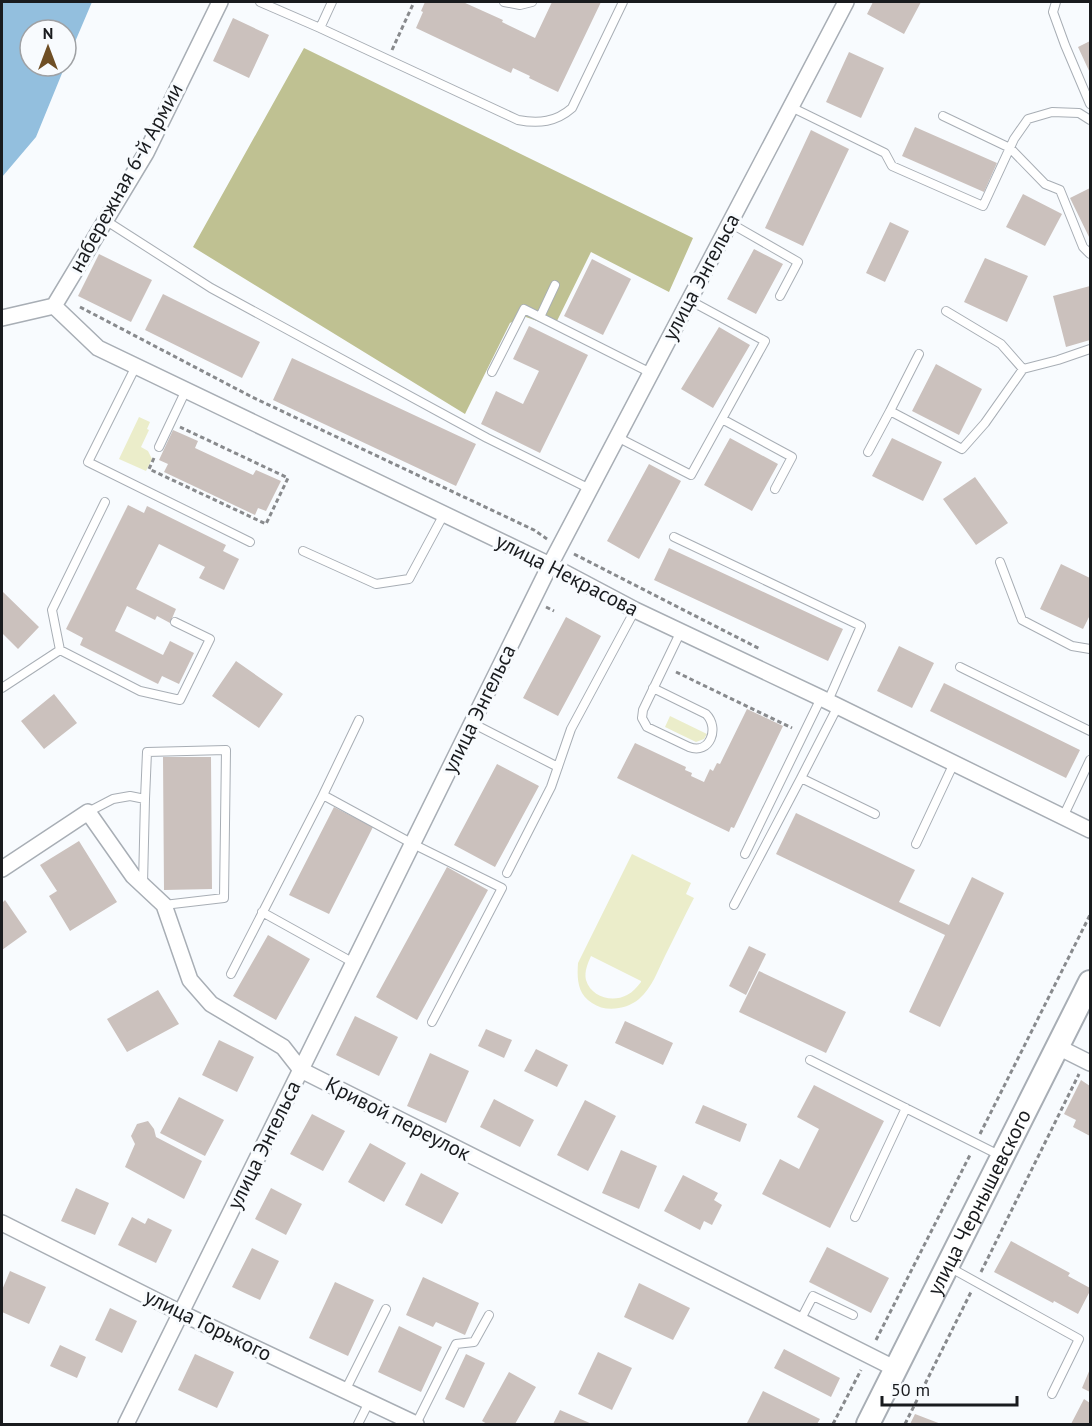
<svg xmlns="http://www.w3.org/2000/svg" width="1092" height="1426" font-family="'PT Sans',sans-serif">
<rect width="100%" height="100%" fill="#f8fbfe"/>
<path fill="#ebedca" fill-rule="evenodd" d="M 139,417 L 150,422 L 147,429 L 149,430 L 141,447 L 148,451 L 152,459 L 146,471 L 119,459 Z
M 670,716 L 707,734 L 704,739 L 696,742 L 665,727 Z
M 632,854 L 691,883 L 686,894 L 694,898 C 684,917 675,936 665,956 C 658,970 652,988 639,999 C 627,1009 606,1013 592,1003 C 577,994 577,978 578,963 ZM 591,956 L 641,981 L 641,982 C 637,987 633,992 627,995 C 612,1003 591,997 586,980 C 584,972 588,963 591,956 Z"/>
<path fill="#bfc192" d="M 304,48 L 693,238 L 669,292 L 591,252 L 554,327 L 523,316 L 510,323 L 465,414 L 193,247 Z"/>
<path fill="#93bfde" d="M 2,2 L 92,2 L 66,63 L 66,30 L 30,30 L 30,66 L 65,66 L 36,137 L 2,177 Z"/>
<path fill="#cbc1bd" d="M 425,2 L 463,2 L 503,20 L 502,22 L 535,38 L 552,2 L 601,2 L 558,92 L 529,78 L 530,76 L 513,68 L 511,73 L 416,28 L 423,12 L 421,11 Z
M 873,2 L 921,2 L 904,34 L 867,14 Z
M 233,18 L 269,35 L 249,78 L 213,61 Z
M 1090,41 L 1090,73 L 1078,47 Z
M 849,52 L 884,68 L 861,118 L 826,102 Z
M 915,127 L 997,163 L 984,192 L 902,156 Z
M 811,130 L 849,149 L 803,246 L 765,228 Z
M 1090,188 L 1090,239 L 1070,198 Z
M 1023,194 L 1062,214 L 1045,246 L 1006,227 Z
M 890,222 L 909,231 L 885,282 L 866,273 Z
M 754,249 L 783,264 L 756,314 L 727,299 Z
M 99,254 L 152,280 L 131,322 L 78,296 Z
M 985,258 L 1028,276 L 1007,322 L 964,302 Z
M 592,259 L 631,279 L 603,335 L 564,316 Z
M 1090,286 L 1090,340 L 1066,347 L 1053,296 Z
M 163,294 L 260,342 L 242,378 L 145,330 Z
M 529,326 L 588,355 L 540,453 L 481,424 L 496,391 L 523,404 L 539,371 L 513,359 Z
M 719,327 L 750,345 L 713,408 L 681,389 Z
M 292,358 L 476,444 L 456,486 L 273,400 Z
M 936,364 L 982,389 L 959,435 L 912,411 Z
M 173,430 L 198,441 L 195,448 L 253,475 L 256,470 L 281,481 L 266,511 L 258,508 L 255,515 L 164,472 L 168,464 L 159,460 Z
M 730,438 L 778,464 L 752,511 L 704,485 Z
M 892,438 L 942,462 L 923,501 L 872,476 Z
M 649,464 L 681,481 L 639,559 L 607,541 Z
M 975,477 L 1008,523 L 976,545 L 943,499 Z
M 128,505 L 144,513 L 147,506 L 226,545 L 223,551 L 239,559 L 224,590 L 199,578 L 205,567 L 159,544 L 136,589 L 176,609 L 170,623 L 157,616 L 155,620 L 127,606 L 115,631 L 163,655 L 170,641 L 194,653 L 179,684 L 162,676 L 158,684 L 80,645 L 83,638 L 66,629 Z
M 669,548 L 843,629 L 828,661 L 654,580 Z
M 1061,564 L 1090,578 L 1090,615 L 1083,629 L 1040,609 Z
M 2,591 L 39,627 L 18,649 L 2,633 Z
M 566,617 L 601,636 L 558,716 L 523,698 Z
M 899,646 L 934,663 L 912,708 L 877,691 Z
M 236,661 L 283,694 L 259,728 L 212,696 Z
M 944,683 L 1080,750 L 1066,778 L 930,711 Z
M 54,694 L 77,723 L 44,749 L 21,721 Z
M 747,709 L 783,726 L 734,828 L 731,827 L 729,832 L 617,778 L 635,743 L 686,767 L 685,770 L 692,773 L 691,776 L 704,782 L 710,769 L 713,771 L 717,763 L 720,764 Z
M 163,757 L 211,757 L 212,889 L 164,890 Z
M 497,764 L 539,786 L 495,867 L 454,845 Z
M 334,807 L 373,827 L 329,914 L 289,895 Z
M 796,813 L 915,870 L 899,902 L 949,925 L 972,877 L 1004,893 L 940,1027 L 909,1012 L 945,935 L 776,854 Z
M 79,841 L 117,902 L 70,931 L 49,896 L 57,891 L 40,865 Z
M 447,867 L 488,890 L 417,1020 L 376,997 Z
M 5,900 L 27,932 L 2,950 L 2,903 Z
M 268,935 L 310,959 L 276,1020 L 233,996 Z
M 749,946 L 766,954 L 746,995 L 729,986 Z
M 759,971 L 846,1012 L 826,1053 L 739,1012 Z
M 158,990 L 179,1024 L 127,1052 L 107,1019 Z
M 355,1016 L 398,1037 L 379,1076 L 336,1055 Z
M 625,1021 L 673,1043 L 663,1065 L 615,1043 Z
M 486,1029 L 512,1040 L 504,1058 L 478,1046 Z
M 219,1040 L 254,1057 L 237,1092 L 202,1075 Z
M 536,1049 L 568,1065 L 557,1087 L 524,1071 Z
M 430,1053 L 469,1071 L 446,1123 L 407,1106 Z
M 1081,1080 L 1090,1086 L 1090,1136 L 1073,1127 L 1076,1120 L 1064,1114 Z
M 814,1085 L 884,1121 L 830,1228 L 762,1194 L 780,1159 L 799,1169 L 819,1129 L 797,1117 Z
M 179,1097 L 224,1120 L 205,1156 L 160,1133 Z
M 494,1099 L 534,1120 L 520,1147 L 480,1127 Z
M 585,1100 L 616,1116 L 588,1171 L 557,1155 Z
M 703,1105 L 747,1124 L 740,1142 L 695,1123 Z
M 312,1114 L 345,1131 L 323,1171 L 290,1154 Z
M 148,1121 L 154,1129 L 156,1137 L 202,1161 L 184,1199 L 125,1167 L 135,1144 L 131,1136 L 137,1124 Z
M 370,1143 L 406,1163 L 384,1202 L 348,1182 Z
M 621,1150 L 657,1166 L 639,1209 L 602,1193 Z
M 421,1173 L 459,1193 L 442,1224 L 405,1205 Z
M 683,1175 L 718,1193 L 714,1200 L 722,1205 L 712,1225 L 704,1221 L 700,1230 L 664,1211 Z
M 76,1188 L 109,1203 L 95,1235 L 61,1221 Z
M 271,1188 L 302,1204 L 286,1235 L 255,1219 Z
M 132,1217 L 145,1224 L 148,1218 L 172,1230 L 156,1263 L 118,1245 Z
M 1011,1241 L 1070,1273 L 1068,1276 L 1090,1288 L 1090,1291 L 1078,1314 L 1054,1301 L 1053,1303 L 994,1272 Z
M 827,1247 L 889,1278 L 871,1313 L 809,1282 Z
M 252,1248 L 279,1261 L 260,1300 L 232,1287 Z
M 10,1271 L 46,1287 L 29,1324 L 2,1312 L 2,1290 Z
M 423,1277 L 479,1303 L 465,1335 L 436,1322 L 433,1327 L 406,1315 Z
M 335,1282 L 374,1300 L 348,1356 L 309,1338 Z
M 639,1283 L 690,1308 L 673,1340 L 624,1317 Z
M 110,1308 L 137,1321 L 122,1353 L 95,1340 Z
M 399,1326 L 442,1347 L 421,1392 L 378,1372 Z
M 60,1345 L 86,1357 L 77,1378 L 50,1366 Z
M 784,1349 L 840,1378 L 831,1397 L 774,1368 Z
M 598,1352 L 632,1368 L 612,1410 L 578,1394 Z
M 195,1354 L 234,1372 L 217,1408 L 178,1390 Z
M 466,1354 L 485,1363 L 464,1408 L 445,1399 Z
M 1090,1369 L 1090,1392 L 1082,1388 Z
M 509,1372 L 536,1387 L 515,1424 L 487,1424 L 482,1421 Z
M 763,1391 L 820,1419 L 817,1424 L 751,1424 L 747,1423 Z
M 1084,1399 L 1090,1403 L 1090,1424 L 1071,1424 Z
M 560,1410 L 592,1424 L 553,1424 Z
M 915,1414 L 941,1424 L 910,1424 Z"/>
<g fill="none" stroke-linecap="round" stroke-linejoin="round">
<defs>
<path id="service" d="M 260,2 L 320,28 L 518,120 C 539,124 556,122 572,108 L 623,2
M 504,2 L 520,5 L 532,2
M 1056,2 L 1053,12 L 1065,45 L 1090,104
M 320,28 L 332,2
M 791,107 L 885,153 L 892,166 L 983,206 L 1014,139 L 1028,119 L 1052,112 L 1079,113 L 1090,120
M 943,116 L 1010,148 L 1045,184 L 1060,190 L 1083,247 L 1090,254
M 105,220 L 211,288 L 487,438 L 590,489
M 730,223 L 798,262 L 780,296
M 946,311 L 1001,344 L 1023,369
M 540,317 L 555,285
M 919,354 L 890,411 L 962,449 L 985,423 L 1023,369 L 1058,360 L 1090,349
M 136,366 L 88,462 L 250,542
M 492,372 L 524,309 L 651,373
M 722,419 L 792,457 L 775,489
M 617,437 L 691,475 L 765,341 L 689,300
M 159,447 L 186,390
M 868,452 L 890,411
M 674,537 L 861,626 L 828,701
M 303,551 L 376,584 L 409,579 L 444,514
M 1000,562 L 1022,620 L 1072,646 L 1090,649
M 60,650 L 140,691 L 180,700 L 210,639 L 175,622
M 960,667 L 1090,731
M 2,688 L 60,650 L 52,610 L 105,502
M 653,688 L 706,714 C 720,728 710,755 689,747 L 647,727 L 642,718 L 643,710 L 681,631
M 838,706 L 801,778 L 875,814
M 359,720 L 323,795 L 413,844 L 502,888 L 432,1022
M 472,723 L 558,767
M 145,799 L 147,752 L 226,750 L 224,898 L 164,905
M 88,812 L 113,799 L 130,796 L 145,799 L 143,884
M 1063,817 L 1090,760
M 916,844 L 954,763
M 745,854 L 821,698
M 507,873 L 551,787 L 571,729 L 635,610
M 734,905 L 801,778
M 262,912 L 354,963
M 231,974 L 323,795
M 810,1060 L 1001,1156
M 855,1217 L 906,1108
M 949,1267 L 1079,1339 L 1052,1394
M 800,1321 L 813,1296 L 853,1315
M 345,1391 L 386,1309
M 358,1424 L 369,1402
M 416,1424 L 456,1344 L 474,1342 L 489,1315"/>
<path id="minor" d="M 54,306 L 98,348 L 550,565 L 635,610 L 821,698 L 1090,830
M 2,318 L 54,306 L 146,153 L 220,2
M 2,869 L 88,812 L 133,876 L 164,905 L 190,980 L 211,1004 L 283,1047 L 301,1070 L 896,1369
M 1058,1047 L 1090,1063
M 2,1223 L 181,1313 L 416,1424
M 126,1424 L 550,565 L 846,2"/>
<g id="secondary">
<path id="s1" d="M 868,1424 L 1090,982"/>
</g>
</defs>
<use href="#service" stroke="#a8aeb5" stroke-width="10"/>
<use href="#minor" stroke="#a8aeb5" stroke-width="18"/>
<use href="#secondary" stroke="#a8aeb5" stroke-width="26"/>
<path stroke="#888a8d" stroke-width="3" stroke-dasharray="4.5 3" stroke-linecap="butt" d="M 392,50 L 414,2
M 80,307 L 252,397 L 534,530 L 547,539
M 154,458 L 149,469 L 266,524 L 288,478 L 180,427
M 574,554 L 760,649
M 546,607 L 554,611
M 676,672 L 792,728
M 980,1134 L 1090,915
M 981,1272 L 1079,1074
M 876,1340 L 971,1153
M 833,1424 L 861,1370
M 905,1424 L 971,1292"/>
<use href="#service" stroke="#fff" stroke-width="8"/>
<use href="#minor" stroke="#fff" stroke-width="15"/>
<use href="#secondary" stroke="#fff" stroke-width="22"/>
</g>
<g text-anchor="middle" stroke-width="6" stroke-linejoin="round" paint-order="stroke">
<g font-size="21" fill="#191b1e" stroke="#f8fbfe">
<text transform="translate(126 178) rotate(-61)" y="7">набережная 6-й Армии</text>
<text transform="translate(701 277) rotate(-62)" y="7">улица Энгельса</text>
<text transform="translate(567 575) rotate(27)" y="7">улица Некрасова</text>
<text transform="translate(479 709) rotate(-64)" y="7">улица Энгельса</text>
<text transform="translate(398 1119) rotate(27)" y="7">Кривой переулок</text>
<text transform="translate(264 1145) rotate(-64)" y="7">улица Энгельса</text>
<text dy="7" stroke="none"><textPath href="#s1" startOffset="248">улица Чернышевского</textPath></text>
<text transform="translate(208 1325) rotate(26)" y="7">улица Горького</text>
</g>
</g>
<rect width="1092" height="1426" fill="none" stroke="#191b1e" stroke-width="6"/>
<g transform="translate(48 48)"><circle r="28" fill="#f8fbfe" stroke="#9fa1a4" stroke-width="1.5"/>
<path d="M0-4.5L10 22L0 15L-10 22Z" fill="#6f4f25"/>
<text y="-9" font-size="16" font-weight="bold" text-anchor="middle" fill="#191b1e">N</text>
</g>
<path d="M882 1396v9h135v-9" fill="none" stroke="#191b1e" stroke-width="3"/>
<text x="891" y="1396" font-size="18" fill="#191b1e" stroke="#f8fbfe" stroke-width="4.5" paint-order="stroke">50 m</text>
</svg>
